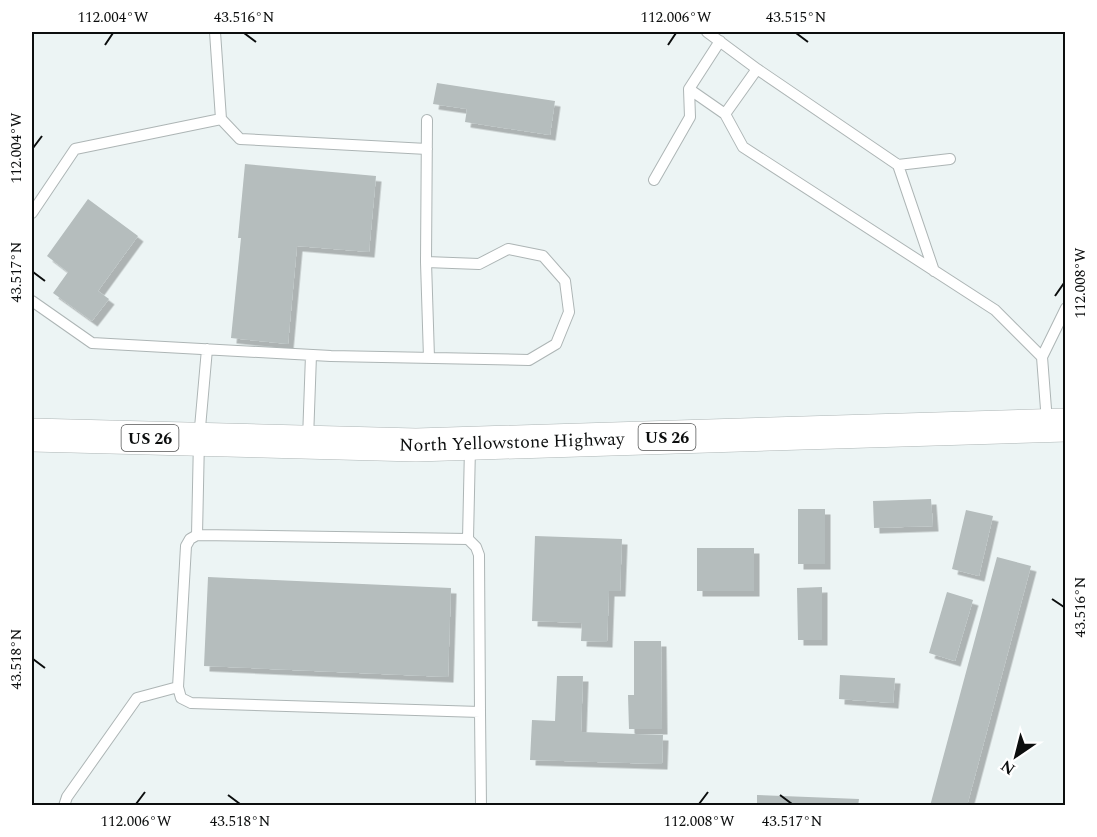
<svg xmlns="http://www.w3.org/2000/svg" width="1097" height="837" font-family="Spectral,serif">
<defs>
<filter id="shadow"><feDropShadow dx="5.5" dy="5.5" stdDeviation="0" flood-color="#0004"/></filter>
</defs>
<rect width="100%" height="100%" fill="#ecf4f4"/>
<path fill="#b5bdbd" filter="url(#shadow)" d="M 437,83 L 555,101 L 550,135 L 465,122 L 467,109 L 433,104 Z
M 245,164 L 376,176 L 369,252 L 297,246 L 288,344 L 231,338 L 241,238 L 238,238 Z
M 88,199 L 138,236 L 98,291 L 109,299 L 92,321 L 53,293 L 68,272 L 47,256 Z
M 931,499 L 933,526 L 874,528 L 873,501 Z
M 798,509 L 825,509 L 825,564 L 798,564 Z
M 966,510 L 993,516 L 979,576 L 952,569 Z
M 535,536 L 622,539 L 620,591 L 609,591 L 607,642 L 581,641 L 582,623 L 532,621 Z
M 697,548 L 754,548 L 754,591 L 697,591 Z
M 997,557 L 1031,566 L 967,806 L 930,806 Z
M 208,577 L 451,588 L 448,677 L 204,666 Z
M 822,587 L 822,640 L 798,640 L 797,588 Z
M 947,592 L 973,600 L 955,661 L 929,653 Z
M 634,641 L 661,641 L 662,729 L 629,729 L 628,695 L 634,695 Z
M 840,675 L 895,678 L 893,703 L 839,699 Z
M 557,676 L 583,676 L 581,732 L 663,735 L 662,764 L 530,760 L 532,720 L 555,721 Z
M 757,795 L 859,799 L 858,806 L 757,806 Z"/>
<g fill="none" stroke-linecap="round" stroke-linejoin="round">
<defs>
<path id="lane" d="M 707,32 L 757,69
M 720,41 L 689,89 L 725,114
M 221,119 L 240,139 L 427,149
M 950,159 L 898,165 L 757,69 L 725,114 L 743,147 L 995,310 L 1042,357 L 1047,422
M 898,165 L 934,271
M 654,180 L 690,117 L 689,89
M 32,213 L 75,149 L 221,119 L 215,32
M 426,262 L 427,120
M 32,301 L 92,343 L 331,356 L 529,360 L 556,344 L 569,312 L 565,281 L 543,256 L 508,249 L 479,264 L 426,262 L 429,358
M 207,349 L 199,439 L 197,535 L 468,539 L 470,447
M 1042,357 L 1066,308
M 308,439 L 311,355
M 197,535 L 190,539 L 186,546 L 178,687 L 181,698 L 191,703 L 480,712 L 479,555 L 476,547 L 468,539
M 480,712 L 481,806
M 64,806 L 67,797 L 137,698 L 178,687"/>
<g id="highway">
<path id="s1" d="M 32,435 L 416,445 L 1066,425"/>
</g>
</defs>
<use href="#lane" stroke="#adb5b5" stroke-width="12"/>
<use href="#highway" stroke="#adb5b5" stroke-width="34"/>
<use href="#lane" stroke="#fff" stroke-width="10"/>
<use href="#highway" stroke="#fff" stroke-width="33"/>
</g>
<path fill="none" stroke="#0c0e0e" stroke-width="2" d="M 244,33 L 256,42M 796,33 L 808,42M 105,45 L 113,33M 668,45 L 676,33M 33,148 L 42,136M 33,272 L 45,281M 1055,296 L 1064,283M 1052,599 L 1064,607M 33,659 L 45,668M 228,795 L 240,804M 780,795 L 792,804M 136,804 L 145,792M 699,804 L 708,792"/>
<g text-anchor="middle" stroke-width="6" stroke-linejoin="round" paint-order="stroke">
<g fill="#fff" stroke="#555656" stroke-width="1.5">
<rect x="638.5" y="424" width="57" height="26" rx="4.5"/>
<rect x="121.5" y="425" width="57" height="26" rx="4.5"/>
</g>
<g font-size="16" font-weight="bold" fill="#0c0e0e">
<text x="667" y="443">US 26</text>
<text x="150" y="444">US 26</text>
</g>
<g font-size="18" fill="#0c0e0e" stroke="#fff">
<text dy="6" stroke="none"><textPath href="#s1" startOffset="480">North Yellowstone Highway</textPath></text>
</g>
</g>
<rect width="1097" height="837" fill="none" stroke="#ffffff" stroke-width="66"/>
<g transform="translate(1016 756) rotate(215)" stroke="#ffffff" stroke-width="4.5" paint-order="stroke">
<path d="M0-4.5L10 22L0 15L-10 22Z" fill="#0c0e0e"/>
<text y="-9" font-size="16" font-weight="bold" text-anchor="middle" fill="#0c0e0e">N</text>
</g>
<rect x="33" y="33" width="1031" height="771" fill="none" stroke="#0c0e0e" stroke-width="2"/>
<g font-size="15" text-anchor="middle" fill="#0c0e0e">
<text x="113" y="22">112.004°W</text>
<text x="244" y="22">43.516°N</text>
<text x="676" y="22">112.006°W</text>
<text x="796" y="22">43.515°N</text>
<text transform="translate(16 148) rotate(-90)" y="5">112.004°W</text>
<text transform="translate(16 272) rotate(-90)" y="5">43.517°N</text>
<text transform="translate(1080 283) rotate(-90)" y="5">112.008°W</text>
<text transform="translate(1080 607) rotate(-90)" y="5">43.516°N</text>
<text transform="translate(16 659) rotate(-90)" y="5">43.518°N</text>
<text x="136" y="826">112.006°W</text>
<text x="240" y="826">43.518°N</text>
<text x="699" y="826">112.008°W</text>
<text x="792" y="826">43.517°N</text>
</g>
</svg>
